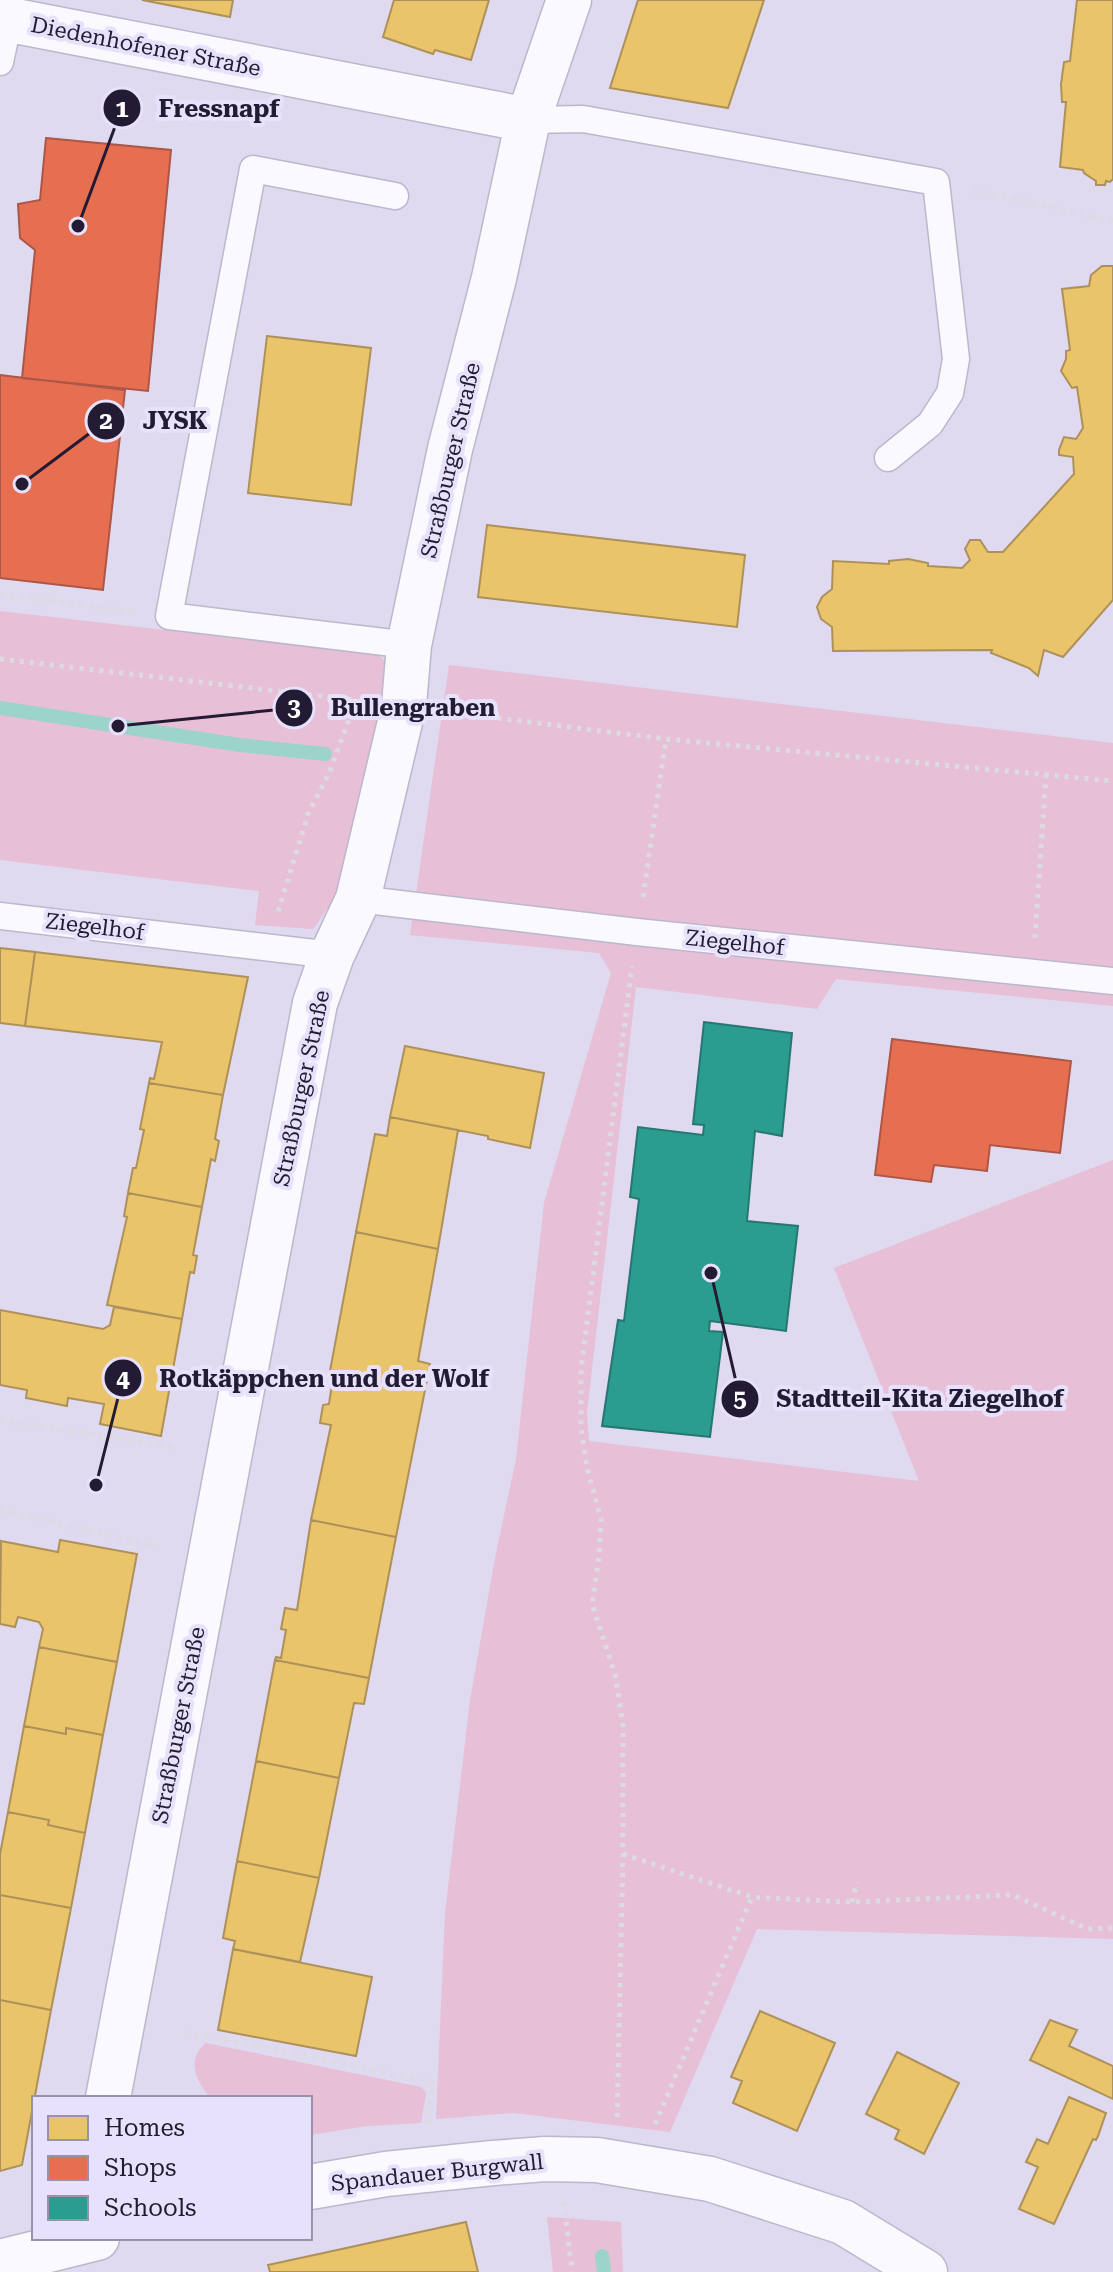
<svg xmlns="http://www.w3.org/2000/svg" width="1113" height="2272" font-family="'Roboto Serif',serif">
<rect width="100%" height="100%" fill="#dfdaf0"/>
<path fill="#e7bfd6" d="M 0,611 L 366,653 L 380,656 L 390,668 L 347,881 L 313,929 L 255,925 L 259,891 L 0,860 Z
M 449,665 L 1113,743 L 1113,1006 L 836,979 L 817,1009 L 636,987 L 587,1413 L 589,1441 L 919,1481 L 834,1268 L 1113,1160 L 1113,1939 L 757,1929 L 670,2132 L 514,2113 L 436,2119 L 445,1913 L 470,1700 L 495,1558 L 516,1459 L 544,1203 L 611,973 L 599,953 L 410,935 Z
M 206,2043 L 421,2087 L 426,2093 L 421,2123 L 367,2126 L 310,2135 L 310,2098 L 210,2098 C 197,2081 185,2061 206,2043 Z
M 547,2217 L 621,2222 L 623,2272 L 553,2272 Z"/>
<path fill="#e9c46a" stroke="#ae915a" stroke-width="2" d="M 142,0 L 233,0 L 230,17 Z
M 394,0 L 489,0 L 471,60 L 435,50 L 433,54 L 383,37 Z
M 638,0 L 764,0 L 728,108 L 610,88 Z
M 1077,0 L 1113,0 L 1113,179 L 1110,182 L 1106,181 L 1105,185 L 1096,185 L 1096,181 L 1084,173 L 1083,170 L 1060,167 L 1066,102 L 1062,102 L 1061,84 L 1064,62 L 1070,61 Z
M 1102,266 L 1113,266 L 1113,600 L 1063,657 L 1044,650 L 1038,676 L 1029,668 L 991,653 L 992,650 L 833,651 L 832,627 L 821,619 L 817,607 L 822,597 L 832,589 L 833,561 L 889,564 L 889,561 L 908,559 L 928,563 L 928,566 L 962,568 L 970,560 L 965,549 L 970,540 L 980,540 L 988,552 L 1003,552 L 1074,474 L 1073,457 L 1059,455 L 1059,450 L 1064,437 L 1076,439 L 1083,428 L 1077,387 L 1072,388 L 1061,371 L 1066,359 L 1066,351 L 1070,350 L 1062,289 L 1089,286 L 1091,275 Z
M 267,336 L 371,348 L 351,505 L 248,493 Z
M 487,525 L 745,555 L 737,627 L 478,597 Z
M 0,948 L 35,952 L 25,1026 L 0,1023 Z
M 35,952 L 248,977 L 223,1095 L 149,1083 L 150,1078 L 154,1079 L 162,1042 L 25,1026 Z
M 405,1046 L 544,1073 L 530,1148 L 488,1139 L 488,1136 L 390,1117 Z
M 149,1083 L 223,1095 L 215,1139 L 219,1141 L 215,1161 L 211,1159 L 202,1207 L 128,1193 L 133,1168 L 136,1168 L 144,1130 L 140,1129 Z
M 390,1117 L 458,1130 L 438,1249 L 356,1232 L 375,1134 L 387,1136 Z
M 128,1193 L 202,1207 L 193,1255 L 197,1256 L 194,1273 L 190,1272 L 182,1319 L 107,1305 L 127,1217 L 124,1216 Z
M 356,1232 L 438,1249 L 418,1361 L 430,1364 L 425,1390 L 330,1371 Z
M 114,1307 L 182,1319 L 161,1436 L 100,1424 L 104,1404 L 68,1398 L 67,1406 L 26,1398 L 27,1390 L 0,1385 L 0,1310 L 103,1329 L 110,1325 Z
M 334,1371 L 425,1390 L 396,1537 L 311,1520 L 331,1425 L 320,1423 L 323,1405 L 329,1404 Z
M 311,1520 L 396,1537 L 369,1678 L 275,1660 L 276,1657 L 281,1658 L 286,1630 L 281,1629 L 285,1608 L 297,1610 Z
M 60,1540 L 137,1554 L 117,1662 L 39,1647 L 43,1629 L 39,1622 L 18,1617 L 15,1627 L 0,1624 L 1,1541 L 58,1552 Z
M 39,1647 L 117,1662 L 103,1735 L 66,1728 L 66,1734 L 24,1726 Z
M 275,1660 L 369,1678 L 364,1704 L 354,1703 L 339,1778 L 256,1761 Z
M 24,1726 L 66,1734 L 66,1728 L 103,1735 L 85,1833 L 48,1825 L 49,1820 L 8,1812 Z
M 256,1761 L 339,1778 L 319,1878 L 237,1861 Z
M 8,1812 L 49,1820 L 48,1825 L 85,1833 L 71,1908 L 0,1895 L 0,1854 Z
M 237,1861 L 319,1878 L 300,1962 L 233,1949 L 235,1941 L 223,1938 Z
M 0,1895 L 71,1908 L 51,2010 L 0,2000 Z
M 233,1949 L 372,1977 L 356,2056 L 218,2030 Z
M 0,2000 L 51,2010 L 22,2165 L 0,2171 Z
M 760,2011 L 835,2043 L 797,2131 L 733,2103 L 742,2081 L 731,2077 Z
M 1050,2020 L 1077,2030 L 1069,2046 L 1113,2066 L 1113,2099 L 1030,2060 Z
M 897,2052 L 959,2083 L 924,2154 L 895,2139 L 899,2130 L 866,2114 Z
M 1069,2097 L 1106,2113 L 1098,2136 L 1096,2140 L 1093,2139 L 1054,2224 L 1019,2209 L 1038,2167 L 1026,2162 L 1037,2139 L 1048,2144 Z
M 466,2222 L 478,2272 L 270,2272 L 268,2265 Z"/>
<path fill="#e76f51" stroke="#ac5648" stroke-width="2" d="M 46,138 L 171,150 L 148,391 L 22,378 L 35,250 L 20,238 L 18,204 L 40,200 Z
M 0,375 L 125,390 L 103,590 L 0,578 Z
M 892,1039 L 1071,1061 L 1060,1153 L 990,1145 L 987,1171 L 934,1165 L 931,1182 L 875,1175 Z"/>
<path fill="#2a9d8f" stroke="#287673" stroke-width="2" d="M 704,1022 L 792,1033 L 782,1136 L 755,1131 L 747,1221 L 798,1226 L 786,1331 L 710,1321 L 709,1331 L 723,1332 L 710,1437 L 602,1426 L 618,1320 L 624,1321 L 639,1199 L 630,1197 L 638,1127 L 703,1135 L 704,1125 L 693,1124 Z"/>
<g fill="none" stroke-linecap="round" stroke-linejoin="round">
<path stroke="#9cd4cc" stroke-width="14" d="M 0,708 L 240,745 L 325,754
M 602,2256 L 604,2272"/>
<defs>
<path id="service" d="M 0,62 L 9,20
M 528,120 L 583,119 L 936,182 L 956,359 L 950,393 L 930,424 L 888,458
M 395,196 L 253,169 L 169,616 L 409,645
M 358,899 L 637,932 L 1113,981
M 0,916 L 332,955"/>
<path id="minor" d="M 0,18 L 528,120
M 108,2098 L 315,1003 L 332,955 L 358,899 L 404,705 L 409,645 L 450,449 L 494,278 L 528,120 L 569,0
M 310,2187 L 386,2174 L 493,2163 L 545,2159 L 597,2160 L 710,2179 L 843,2222 L 925,2272
M 0,2262 L 97,2238"/>
</defs>
<use href="#service" stroke="#bcb7cd" stroke-width="29"/>
<use href="#minor" stroke="#bcb7cd" stroke-width="47"/>
<path stroke="#dcdbe2" stroke-width="5" stroke-dasharray="4 6" stroke-linecap="butt" d="M 973,190 L 1113,221
M 0,594 L 134,612
M 0,659 L 356,700 L 330,771 L 308,814 L 278,912
M 448,712 L 666,739 L 1113,781
M 643,897 L 666,739
M 1035,938 L 1046,775
M 0,1420 L 177,1448
M 0,1510 L 158,1547
M 623,1854 L 752,1897 L 852,1902 L 1013,1895 L 1088,1929 L 1113,1928
M 852,1902 L 857,1882
M 185,2032 L 432,2082 L 427,2127
M 617,2117 L 623,1854 L 623,1726 L 615,1674 L 592,1604 L 599,1556 L 601,1519 L 587,1467 L 581,1428 L 581,1370 L 632,966
M 655,2124 L 752,1897
M 564,2202 L 572,2272"/>
<use href="#service" stroke="#faf9fd" stroke-width="26"/>
<use href="#minor" stroke="#faf9fd" stroke-width="44"/>
</g>
<g text-anchor="middle" stroke-width="8" stroke-linejoin="round" paint-order="stroke">
<g font-size="22" fill="#231b33" stroke="#e7e1fb">
<text transform="translate(146 46) rotate(11)" y="8">Diedenhofener Straße</text>
<text transform="translate(450 460) rotate(-77)" y="8">Straßburger Straße</text>
<text transform="translate(95 926) rotate(7)" y="8">Ziegelhof</text>
<text transform="translate(735 942) rotate(6)" y="8">Ziegelhof</text>
<text transform="translate(301 1088) rotate(-78)" y="8">Straßburger Straße</text>
<text transform="translate(178 1725) rotate(-79)" y="8">Straßburger Straße</text>
<text transform="translate(437 2172) rotate(-6)" y="8">Spandauer Burgwall</text>
</g>
</g>
<path fill="none" stroke="#231b33" stroke-width="3" d="M78 226L122 108M22 484L106 421M118 726L294 708M96 1485L123 1378M711 1273L740 1399"/>
<g fill="#231b33" stroke="#e7e1fb" stroke-width="3">
<circle cx="78" cy="226" r="8"/>
<circle cx="22" cy="484" r="8"/>
<circle cx="118" cy="726" r="8"/>
<circle cx="96" cy="1485" r="8"/>
<circle cx="711" cy="1273" r="8"/>
<circle cx="122" cy="108" r="20"/>
<circle cx="106" cy="421" r="20"/>
<circle cx="294" cy="708" r="20"/>
<circle cx="123" cy="1378" r="20"/>
<circle cx="740" cy="1399" r="20"/>
</g>
<g font-size="24" text-anchor="middle" font-weight="bold" fill="#fff">
<text x="122" y="117">1</text>
<text x="106" y="429">2</text>
<text x="294" y="716">3</text>
<text x="123" y="1387">4</text>
<text x="740" y="1407">5</text>
</g>
<g font-size="24" text-anchor="middle" font-weight="bold" fill="#231b33" stroke="#e7e1fb" stroke-width="8" stroke-linejoin="round" paint-order="stroke">
<text x="219" y="117">Fressnapf</text>
<text x="175" y="429">JYSK</text>
<text x="413" y="716">Bullengraben</text>
<text x="324" y="1387">Rotkäppchen und der Wolf</text>
<text x="920" y="1407">Stadtteil-Kita Ziegelhof</text>
</g>
<rect x="32" y="2096" width="280" height="144" fill="#e7e1fb" stroke="#9992ab" stroke-width="2"/>
<rect x="48" y="2116" width="40" height="24" fill="#e9c46a" stroke="#9992ab" stroke-width="2"/>
<text x="104" y="2136" font-size="24" fill="#231b33">Homes</text>
<rect x="48" y="2156" width="40" height="24" fill="#e76f51" stroke="#9992ab" stroke-width="2"/>
<text x="104" y="2176" font-size="24" fill="#231b33">Shops</text>
<rect x="48" y="2196" width="40" height="24" fill="#2a9d8f" stroke="#9992ab" stroke-width="2"/>
<text x="104" y="2216" font-size="24" fill="#231b33">Schools</text>
</svg>
